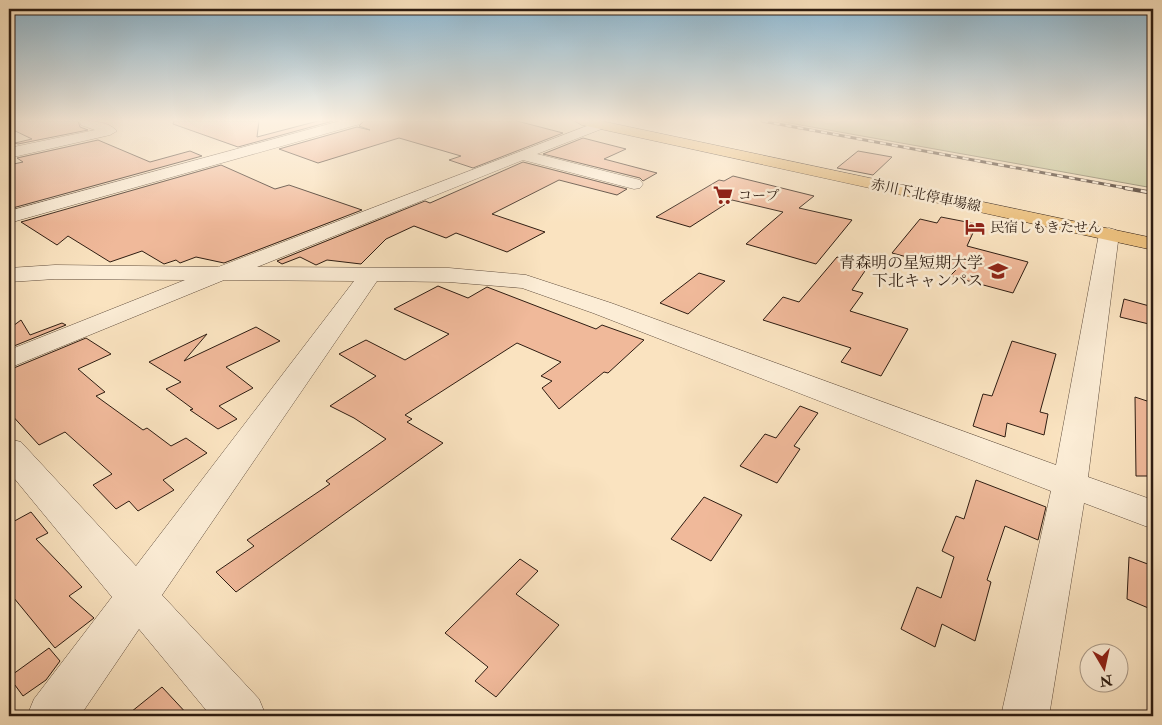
<svg xmlns="http://www.w3.org/2000/svg" width="1162" height="725" font-family="'IM FELL Double Pica','Noto Serif JP',serif">
<rect width="100%" height="100%" fill="#fae3c0"/>
<filter id="stains"><feTurbulence type="fractalNoise" baseFrequency=".004" numOctaves="4"/><feColorMatrix values="0 0 0 0 .2 0 0 0 0 .09 0 0 0 0 .02 0 0 0 .5 -.17"/></filter>
<radialGradient id="worn" r=".72"><stop offset=".6" stop-color="#630" stop-opacity="0"/><stop offset="1" stop-color="#630" stop-opacity=".3"/></radialGradient>
<path fill="#bfc391" stroke="#767052" d="M 778,121 L 1153,121 L 1153,188 Z"/>
<path fill="#f0b99a" stroke="#2e1d12" d="M 9,121 L 78,121 L 80,127 L 88,130 L 18,144 L 15,143 L 32,139 L 9,128 Z
M 174,121 L 259,121 L 257,137 L 318,121 L 333,121 L 238,147 L 173,124 Z
M 364,121 L 517,121 L 563,133 L 473,168 L 449,160 L 461,156 L 399,138 L 318,163 L 279,149 L 357,127 L 370,130 L 359,126 Z
M 583,138 L 626,149 L 604,159 L 657,173 L 643,181 L 640,178 L 543,154 Z
M 98,140 L 150,162 L 190,151 L 202,156 L 9,209 L 9,165 L 23,162 L 17,158 Z
M 858,151 L 892,157 L 873,175 L 837,168 Z
M 523,162 L 627,189 L 617,195 L 559,180 L 492,214 L 545,232 L 507,252 L 456,233 L 446,238 L 414,226 L 386,239 L 361,264 L 327,260 L 316,265 L 300,257 L 282,264 L 277,261 L 425,201 L 430,203 Z
M 221,165 L 275,189 L 289,185 L 362,210 L 224,263 L 196,257 L 180,263 L 176,260 L 164,264 L 142,251 L 110,262 L 68,236 L 57,245 L 21,222 Z
M 733,176 L 814,196 L 799,208 L 852,220 L 816,264 L 746,244 L 783,212 L 732,200 L 690,227 L 656,217 L 719,180 L 724,181 Z
M 941,217 L 977,224 L 967,246 L 1028,262 L 1013,293 L 950,276 L 956,270 L 892,253 L 920,219 L 937,223 Z
M 837,257 L 869,265 L 852,290 L 863,293 L 850,311 L 908,329 L 881,376 L 841,362 L 851,348 L 763,320 L 783,297 L 799,302 Z
M 699,273 L 725,281 L 688,314 L 660,303 Z
M 438,286 L 468,298 L 487,287 L 596,329 L 602,325 L 644,340 L 608,373 L 604,372 L 559,409 L 542,388 L 552,381 L 541,376 L 561,362 L 517,343 L 405,415 L 412,419 L 407,422 L 443,443 L 236,592 L 216,572 L 254,546 L 247,540 L 330,484 L 326,481 L 386,439 L 354,418 L 330,406 L 376,376 L 339,354 L 366,340 L 405,360 L 449,334 L 394,309 Z
M 1124,299 L 1153,307 L 1153,325 L 1120,317 Z
M 21,320 L 30,335 L 62,323 L 66,325 L 9,348 L 9,329 Z
M 256,327 L 280,341 L 226,367 L 253,388 L 219,406 L 237,419 L 218,429 L 190,410 L 193,409 L 166,389 L 181,382 L 149,362 L 207,334 L 184,361 Z
M 86,338 L 111,354 L 78,369 L 105,392 L 96,396 L 143,430 L 147,428 L 171,446 L 186,438 L 207,453 L 163,480 L 174,490 L 138,511 L 129,501 L 116,509 L 93,485 L 112,474 L 65,432 L 39,445 L 9,412 L 9,370 Z
M 1012,341 L 1056,354 L 1040,412 L 1048,414 L 1044,435 L 1007,423 L 1005,437 L 973,426 L 983,394 L 992,396 Z
M 1135,397 L 1153,403 L 1153,476 L 1136,476 Z
M 800,406 L 818,413 L 794,446 L 800,449 L 777,483 L 740,466 L 765,434 L 776,438 Z
M 976,480 L 1046,507 L 1038,540 L 1005,526 L 987,580 L 991,582 L 975,641 L 942,624 L 935,647 L 901,629 L 917,587 L 941,598 L 954,557 L 942,551 L 956,516 L 964,519 Z
M 704,497 L 742,515 L 711,561 L 671,539 Z
M 31,512 L 48,533 L 36,539 L 82,587 L 69,596 L 94,618 L 55,648 L 9,592 L 9,524 Z
M 1129,557 L 1153,566 L 1153,610 L 1127,599 Z
M 520,559 L 538,571 L 516,594 L 559,625 L 496,697 L 475,681 L 488,667 L 445,633 Z
M 49,648 L 60,661 L 46,680 L 23,696 L 9,677 Z
M 162,687 L 189,716 L 126,716 Z"/>
<g fill="none" stroke-linecap="round" stroke-linejoin="round">
<defs>
<path id="minor" d="M 80,121 C 92,121 108,121 117,131 L 110,135 L 9,158 L 9,148 L 95,130 L 81,125 Z
M 340,121 L 362,121 L 360,124 L 9,223 L 9,211 Z
M 600,121 L 606,125 L 604,128 L 537,154 L 640,180 L 643,184 L 640,188 L 634,189 L 523,160 L 257,267 L 449,268 L 526,275 L 611,303 L 1056,465 L 1099,234 L 1102,230 L 1109,228 L 1116,230 L 1119,234 L 1088,477 L 1153,500 L 1153,529 L 1084,503 L 1049,716 L 1001,716 L 1051,491 L 593,313 L 522,288 L 449,282 L 377,281 L 162,595 L 259,699 L 266,716 L 211,716 L 139,629 L 80,716 L 27,716 L 34,699 L 112,597 L 9,472 L 9,439 L 21,442 L 136,566 L 354,281 L 224,280 L 9,368 L 9,350 L 185,280 L 55,279 L 9,282 L 9,268 L 55,265 L 218,267 Z"/>
<path id="major" d="M 575,121 L 601,121 L 1153,238 L 1153,250 L 582,125 Z"/>
</defs>
<use href="#minor" stroke="#614e3e" stroke-width="1"/>
<use href="#major" stroke="#2e1d12" stroke-width="1"/>
<use href="#minor" fill="#fcedd6" fill-rule="evenodd"/>
<use href="#major" fill="#edc280" fill-rule="evenodd"/>
<defs>
<path id="rail-far1" d="M 762,121 L 1131,189"/>
<path id="rail" d="M 1125,188 L 1153,193"/>
</defs>
<use href="#rail-far1" stroke="#2e1d12" stroke-width="3"/>
<use href="#rail" stroke="#2e1d12" stroke-width="4"/>
<use href="#rail-far1" stroke="#fcedd6" stroke-width="2" stroke-dasharray="6" stroke-linecap="butt"/>
<use href="#rail" stroke="#fcedd6" stroke-width="2.5" stroke-dasharray="8" stroke-linecap="butt"/>
</g>
<linearGradient id="sky" x2="0" y2="1"><stop stop-color="#8ab8d4"/><stop offset="0.54" stop-color="#fdf2e3"/><stop offset="1" stop-color="#fdf2e3" stop-opacity="0"/></linearGradient>
<rect width="1162" height="223" fill="url(#sky)"/>
<defs>
<symbol id="supermarket-bare" viewBox="-9 -9 18 18"><path d="M-6-5.5h2.5l.6 2H6L4.5 2H-2.5L-4.4-4H-6ZM-1.5 3.2a1.3 1.3 0 1 0 .1 0ZM3 3.2a1.3 1.3 0 1 0 .1 0Z" fill="#8f2418" stroke="#fcedd6" stroke-width="2.5" paint-order="stroke"/></symbol>
<symbol id="hotel-bare" viewBox="-9 -9 18 18"><path d="M-6-4.5h1.5V1H6V5H4.5V3h-9V5H-6ZM-4 0a1.8 1.8 0 1 1 3.6 0ZM.5 0V-2.5h3Q6-2.5 6 0Z" fill="#8f2418" stroke="#fcedd6" stroke-width="2.5" paint-order="stroke"/></symbol>
<symbol id="university-bare" viewBox="-9 -9 18 18"><path d="M0-5L7-2L0 1L-7-2ZM-4 1L0 2.5L4 1V4Q0 6-4 4Z" fill="#8f2418" stroke="#fcedd6" stroke-width="2.5" paint-order="stroke"/></symbol>
</defs>
<g fill-rule="evenodd">
<use href="#supermarket-bare" x="709" y="181" width="28" height="28"/>
<use href="#hotel-bare" x="961" y="213" width="28" height="28"/>
<use href="#university-bare" x="984" y="257" width="28" height="28"/>
</g>
<g text-anchor="middle" stroke-width="5" stroke-linejoin="round" paint-order="stroke">
<g font-size="14" fill="#2e1d12" stroke="#fcedd6" text-anchor="start">
<text x="738" y="200">コープ</text>
<text x="990" y="232">民宿しもきたせん</text>
</g>
<g font-size="14" fill="#2e1d12" stroke="#fcedd6">
<text transform="translate(926 195) rotate(12)" y="5">赤川下北停車場線</text>
</g>
<g font-size="16" fill="#2e1d12" stroke="#fcedd6" text-anchor="end">
<text x="983" y="268">青森明の星短期大学<tspan x="983" dy="18">下北キャンパス</tspan></text>
</g>
</g>
<rect width="1162" height="725" fill="none" stroke="#fae3c0" stroke-width="30"/>
<rect x="10" y="10" width="1142" height="705" fill="none" stroke="#2e1d12" stroke-width="2.5"/>
<rect x="15" y="15" width="1132" height="695" fill="none" stroke="#2e1d12"/>
<g transform="translate(1104 668) rotate(171)"><circle r="24" fill="#fcedd6" stroke="#aa9a88"/>
<path d="M0-4L9 19L0 12L-9 19Z" fill="#8f2418"/>
<text y="-8" font-size="14" font-weight="bold" text-anchor="middle" fill="#2e1d12">N</text>
</g>
<rect width="100%" height="100%" filter="url(#stains)"/>
<rect width="100%" height="100%" fill="url(#worn)"/>
</svg>
